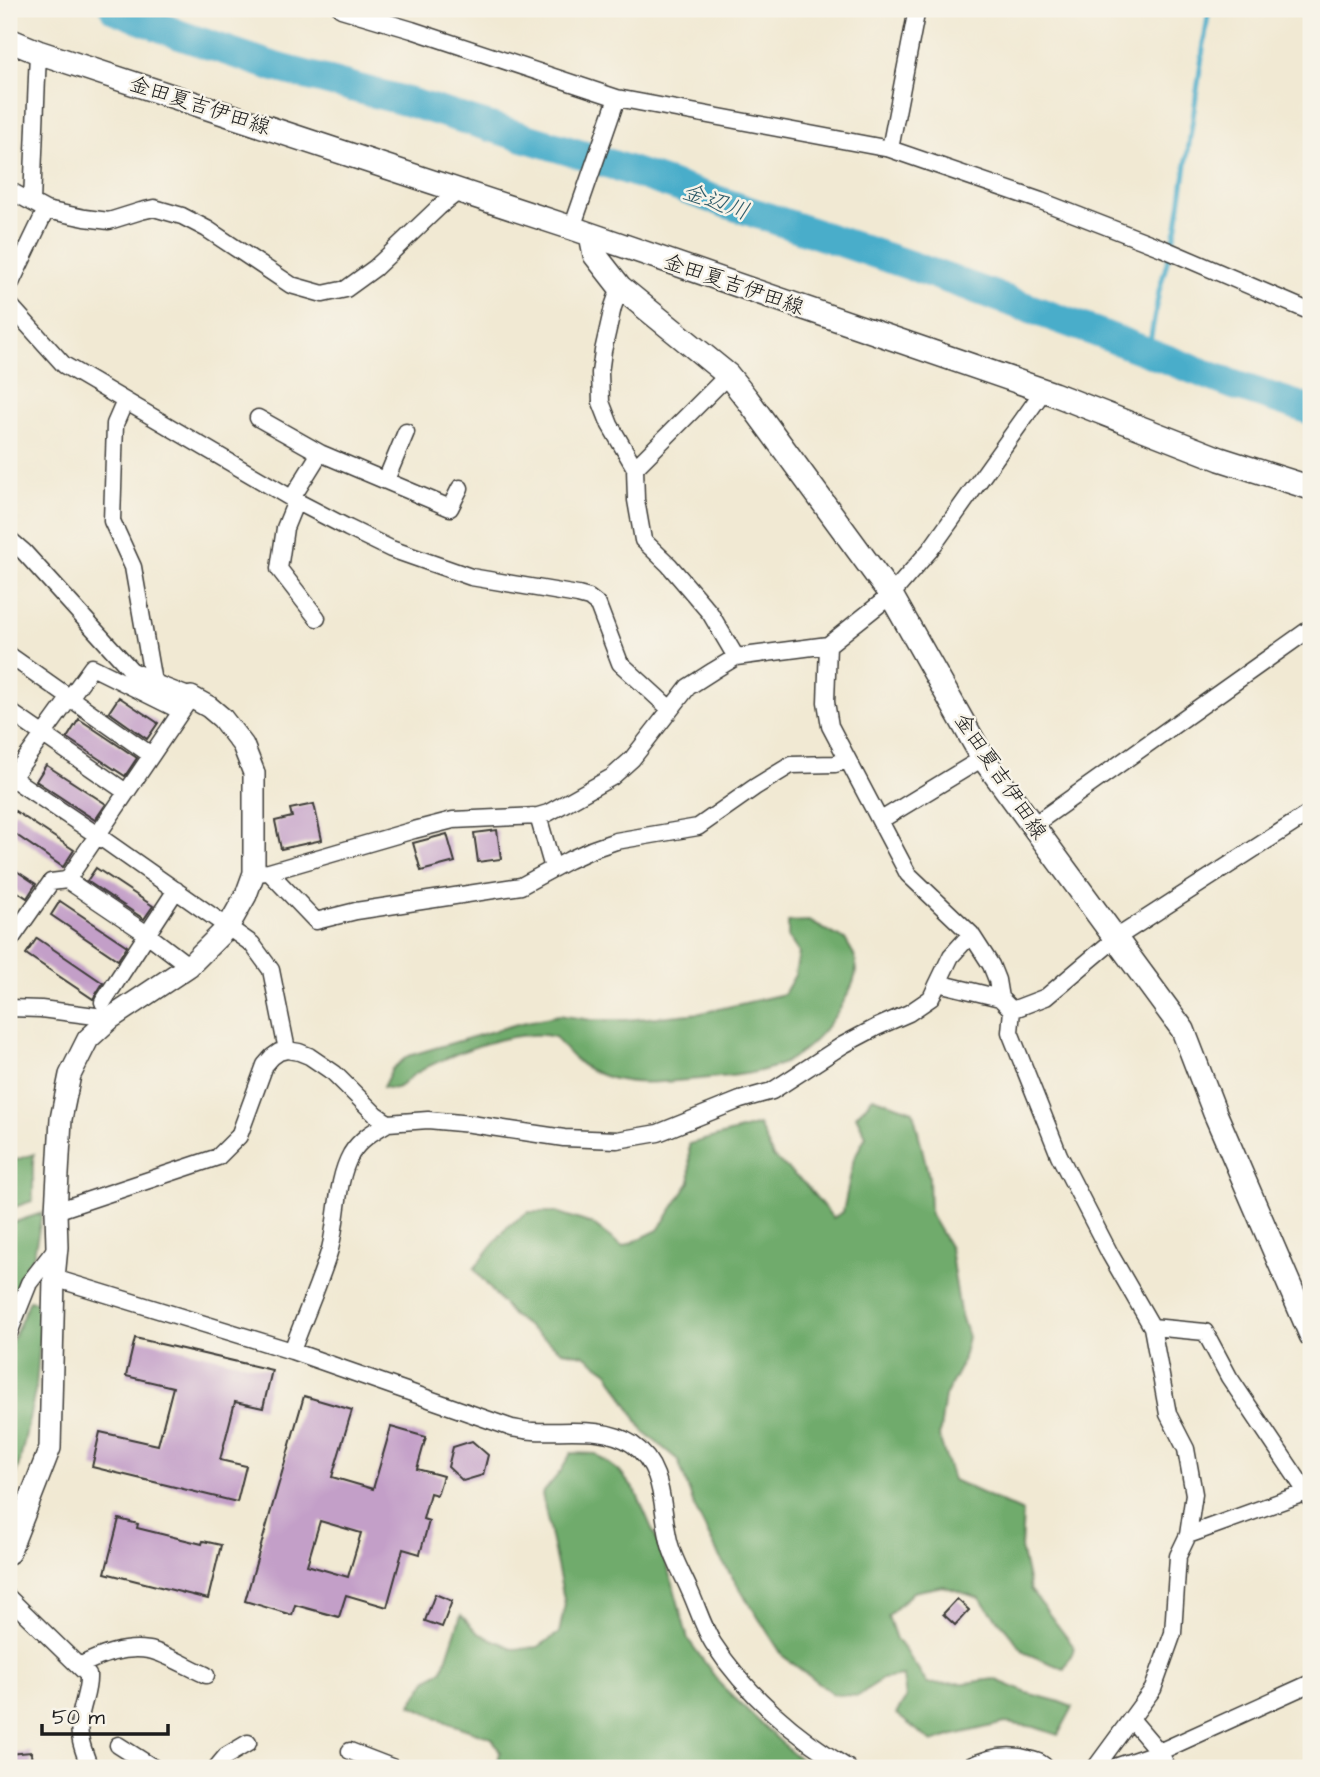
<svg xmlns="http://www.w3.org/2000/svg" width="1320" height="1777" font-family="'Architects Daughter','Klee One',sans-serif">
<rect width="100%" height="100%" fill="#f7f3e8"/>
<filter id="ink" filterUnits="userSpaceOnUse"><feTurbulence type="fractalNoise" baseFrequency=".0143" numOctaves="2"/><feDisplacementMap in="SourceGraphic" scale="14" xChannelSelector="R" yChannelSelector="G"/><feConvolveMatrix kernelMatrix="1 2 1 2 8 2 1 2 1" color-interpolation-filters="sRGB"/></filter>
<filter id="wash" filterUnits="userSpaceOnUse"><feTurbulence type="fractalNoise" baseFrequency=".00686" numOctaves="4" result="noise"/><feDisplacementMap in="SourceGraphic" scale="28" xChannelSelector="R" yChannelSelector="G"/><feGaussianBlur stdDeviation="1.57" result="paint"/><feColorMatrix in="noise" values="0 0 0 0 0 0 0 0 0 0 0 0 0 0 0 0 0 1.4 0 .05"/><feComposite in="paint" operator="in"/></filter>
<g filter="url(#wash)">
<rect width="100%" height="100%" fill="#f1e9d3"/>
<path fill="#6fab6c" stroke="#466444" stroke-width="2" d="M 809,921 L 831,933 L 845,939 C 848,945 853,951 855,958 C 860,976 849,992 840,1008 C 826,1031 808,1050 784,1063 C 758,1075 727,1076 700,1079 C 668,1081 635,1087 604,1076 C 582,1069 569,1055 555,1037 C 518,1028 463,1050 429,1066 C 425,1069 419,1071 415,1074 C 400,1083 403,1092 383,1087 L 392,1069 L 408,1056 L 517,1024 L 559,1015 L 591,1020 L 625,1020 L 701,1013 L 784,994 L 795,975 L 799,953 L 788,937 L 788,922 Z
M 873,1097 L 913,1111 L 929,1177 L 930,1214 L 950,1248 L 960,1312 L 968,1337 L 961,1366 L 945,1396 L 939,1437 L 953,1480 L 1023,1512 L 1021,1548 L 1030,1589 L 1075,1648 L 1064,1669 L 1025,1653 L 1006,1629 L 979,1598 L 943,1586 L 913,1592 L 888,1616 L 896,1639 L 917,1667 L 927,1684 L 965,1683 L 994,1679 L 1027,1693 L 1057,1701 L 1073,1707 L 1058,1735 L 1034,1727 L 1005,1723 L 954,1735 L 932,1742 L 896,1714 L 906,1698 L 903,1676 L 882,1679 L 858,1696 L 833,1694 L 783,1656 L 720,1558 L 695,1508 L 678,1460 L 644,1432 L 608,1372 L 584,1355 L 562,1351 L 512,1315 L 474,1269 L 506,1228 L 528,1212 L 556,1212 L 592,1224 L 623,1247 L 658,1230 L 690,1182 L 689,1144 L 759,1125 L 773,1157 L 806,1185 L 833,1218 L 843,1212 L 854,1158 L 866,1136 L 856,1116 Z
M 34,1154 C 31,1170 35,1185 32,1201 L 9,1209 L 9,1162 Z
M 42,1213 C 36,1247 29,1285 9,1313 L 9,1224 Z
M 30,1300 L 43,1305 L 36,1387 L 20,1461 L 9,1493 L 9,1348 Z
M 571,1453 L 596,1454 L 619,1471 L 636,1492 L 656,1538 L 673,1584 L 688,1639 L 721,1685 L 790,1751 L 812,1768 L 497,1768 L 500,1752 L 492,1738 L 448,1723 L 411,1705 L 427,1680 L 443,1669 L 461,1615 L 478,1633 L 514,1649 L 538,1647 L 559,1633 L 565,1604 L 542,1494 L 561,1471 Z"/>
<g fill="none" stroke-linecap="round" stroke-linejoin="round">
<path stroke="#4aadca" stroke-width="5" d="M 1148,353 L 1159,291 L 1177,226 L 1209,9"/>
<path stroke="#4aadca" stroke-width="30" d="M 115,9 L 180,35 L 275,67 L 405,101 L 592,158 L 912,266 L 1098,333 L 1234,385 L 1311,410"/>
</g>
<g id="blocks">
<path fill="#c39fc8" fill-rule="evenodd" d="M 119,697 L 158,723 L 147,739 L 109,712 Z
M 79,719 L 137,758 L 125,776 L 67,738 Z
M 46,765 L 106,804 L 95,820 L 36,781 Z
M 314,804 L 322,840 L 281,849 L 275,821 L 292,817 L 290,809 Z
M 15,811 L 74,850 L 63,867 L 9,830 L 9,821 Z
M 497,830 L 501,859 L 478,862 L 474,833 Z
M 447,834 L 455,862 L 421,871 L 413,843 Z
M 9,866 L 36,884 L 27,898 L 9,886 Z
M 96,868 L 153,906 L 144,919 L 87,881 Z
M 60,901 L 127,946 L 118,960 L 51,915 Z
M 37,938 L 103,983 L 93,999 L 26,954 Z
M 135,1338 L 272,1370 L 263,1408 L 235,1402 L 220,1460 L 246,1466 L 237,1502 L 92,1467 L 100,1432 L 158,1445 L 173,1387 L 126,1376 Z
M 304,1396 L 352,1410 L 332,1477 L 373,1489 L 391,1427 L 426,1437 L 417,1469 L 443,1476 L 437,1495 L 430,1493 L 423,1519 L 429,1521 L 420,1554 L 403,1549 L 387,1607 L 346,1595 L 339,1617 L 295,1605 L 292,1615 L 245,1601 ZM 320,1521 L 361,1533 L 348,1577 L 307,1565 Z
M 472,1441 L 488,1455 L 483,1475 L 463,1481 L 448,1467 L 453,1447 Z
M 119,1519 L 138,1524 L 137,1528 L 202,1544 L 203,1541 L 221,1545 L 208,1599 L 105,1573 Z
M 435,1594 L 452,1601 L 442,1627 L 425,1621 Z
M 957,1599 L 969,1610 L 955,1625 L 943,1614 Z
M 31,1752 L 32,1768 L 9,1768 L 9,1754 Z"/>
</g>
</g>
<g filter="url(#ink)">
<use href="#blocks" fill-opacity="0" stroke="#3c3b37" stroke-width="2"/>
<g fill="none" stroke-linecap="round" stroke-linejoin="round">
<defs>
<path id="minor" d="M 341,9 L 412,30 L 617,98 L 890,149 L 1041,201 L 1162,248 L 1311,312
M 890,149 L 917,9
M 9,190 L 46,210 L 85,218 L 109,221 L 141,211 L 154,208 L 182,216 L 207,229 L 291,285 L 323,294 L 346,289 L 375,268 L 440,206 L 459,191
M 32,202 L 38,52
M 572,228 L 617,98
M 9,287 L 46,210
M 620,287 L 613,307 L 603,351 L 600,373 L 601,402 L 610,425 L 635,468 L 636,500 L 643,540 L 669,565 L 710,613 L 736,657
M 9,304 L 64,365 L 296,501 L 348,528 L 391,549 L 471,577 L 578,595 L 589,598 L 598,605 L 620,663 L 670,709
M 125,401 L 115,424 L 112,521 L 133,567 L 153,682
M 258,418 L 320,453 L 292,498
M 320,453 L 450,508 L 460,488
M 635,468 L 728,375
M 386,480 L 406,432
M 296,501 L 285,528 L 279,569 L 317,618
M 9,539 L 24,552 L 131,670 L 160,685 L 191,697 L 67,880 L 51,882 L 9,942
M 828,645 L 826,702 L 830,726 L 908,874 L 971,934 L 991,965 L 997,980 L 1000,998 L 1012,1010 L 1010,1032 L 1059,1155 L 1110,1254 L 1152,1327 L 1168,1414 L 1186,1449 L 1194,1494 L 1188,1535 L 1178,1556 L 1173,1633 L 1153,1689 L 1095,1768
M 9,655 L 151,755
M 9,711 L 126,792
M 9,776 L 97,835 L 252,944 L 271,970 L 287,1050
M 9,782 L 92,667 L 181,711
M 538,816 L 553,868
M 881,820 L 983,758
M 1032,826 L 1311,628
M 269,872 L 316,921 L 356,911 L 521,886 L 569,860 L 593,849 L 616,841 L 698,827 L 755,787 L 791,765 L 835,764 L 848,760
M 254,873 L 269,872 L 414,830 L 453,820 L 538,816 L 548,813 L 612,777 L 632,759 L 688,687 L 713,671 L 736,657 L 828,645 L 891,595 L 930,550 L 1044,390
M 67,880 L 147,934 L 189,966
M 938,983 L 951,956 L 971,934
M 103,1002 L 176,890
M 9,1008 L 41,1009 L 111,1018
M 1012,1010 L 1046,997 L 1116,938 L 1311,812
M 56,1211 L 218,1157 L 239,1136 L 265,1065 L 272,1057 L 279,1052 L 287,1050 L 299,1052 L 309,1056 L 334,1073 L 375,1114 L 388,1123 L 428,1120 L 471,1124 L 564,1138 L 617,1140 L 658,1133 L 740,1100 L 772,1091 L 843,1045 L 877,1027 L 909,1013 L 931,998 L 938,983 L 1000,998
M 54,1278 L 292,1351 L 512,1428 C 519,1429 526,1431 533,1431 C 565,1433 603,1425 632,1444 C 667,1468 660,1509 670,1545 C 674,1560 683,1575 689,1589 C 697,1606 703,1627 713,1643 C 746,1694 796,1737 848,1768
M 1152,1327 L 1205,1332 L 1229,1377 L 1311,1499
M 9,1333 L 29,1283 L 57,1247
M 292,1351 C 304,1317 320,1283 330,1249 C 338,1218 336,1181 351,1154 C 360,1139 374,1131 388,1123
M 1188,1535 L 1307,1492 L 1311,1489
M 9,1598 L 88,1675 C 89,1691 82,1703 80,1719 C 77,1736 84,1752 90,1768
M 79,1666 C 101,1655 124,1646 149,1650 C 163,1652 192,1669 206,1675
M 1131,1719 L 1159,1752 L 1168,1768
M 118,1745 L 154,1768
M 350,1751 L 394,1768
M 216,1768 L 226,1756 L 248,1743
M 966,1768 C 987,1757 1009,1752 1032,1760 C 1039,1762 1042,1763 1046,1768
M 1112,1768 L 1159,1752 L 1311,1683"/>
<path id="tertiary" d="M 9,1553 L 50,1448 L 54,1278 L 57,1247 L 56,1211 L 61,1119 L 70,1075 L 88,1039 L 111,1018 L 189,966 L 228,927 L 246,895 L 254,873 L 254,773 L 243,745 L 222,718 L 209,707 L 191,697"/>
<path id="secondary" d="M 9,40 L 38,52 L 572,228 L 1054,394 L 1220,459 L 1311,488
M 591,235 L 595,255 L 620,287 L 728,375 L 748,400 L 891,595 L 983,758 L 1183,1030 L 1215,1113 L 1311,1335"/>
</defs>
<use href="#minor" stroke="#3c3b37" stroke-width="19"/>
<use href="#tertiary" stroke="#3c3b37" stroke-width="24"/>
<use href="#secondary" stroke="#3c3b37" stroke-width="26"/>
<use href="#minor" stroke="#fff" stroke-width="16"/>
<use href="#tertiary" stroke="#fff" stroke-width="21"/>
<use href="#secondary" stroke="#fff" stroke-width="23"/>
</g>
</g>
<g text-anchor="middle" stroke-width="5" stroke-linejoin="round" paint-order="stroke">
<g font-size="21" fill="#1c1c1c" stroke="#f7f3e8">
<text transform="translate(200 105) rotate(18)" y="7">金田夏吉伊田線</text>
<text transform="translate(734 284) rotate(19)" y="7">金田夏吉伊田線</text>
<text transform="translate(1001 776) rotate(56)" y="7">金田夏吉伊田線</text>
</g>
<g font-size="23" font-style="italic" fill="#315d6a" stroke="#f7f3e8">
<text transform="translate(716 201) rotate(19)" y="8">金辺川</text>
</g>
</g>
<rect width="1320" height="1777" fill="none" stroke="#f7f3e8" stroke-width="35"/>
<path d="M42 1724v10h126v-10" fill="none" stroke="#1c1c1c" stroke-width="3.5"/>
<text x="52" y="1724" font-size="21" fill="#1c1c1c" stroke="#f7f3e8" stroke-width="5" paint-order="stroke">50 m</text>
</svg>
